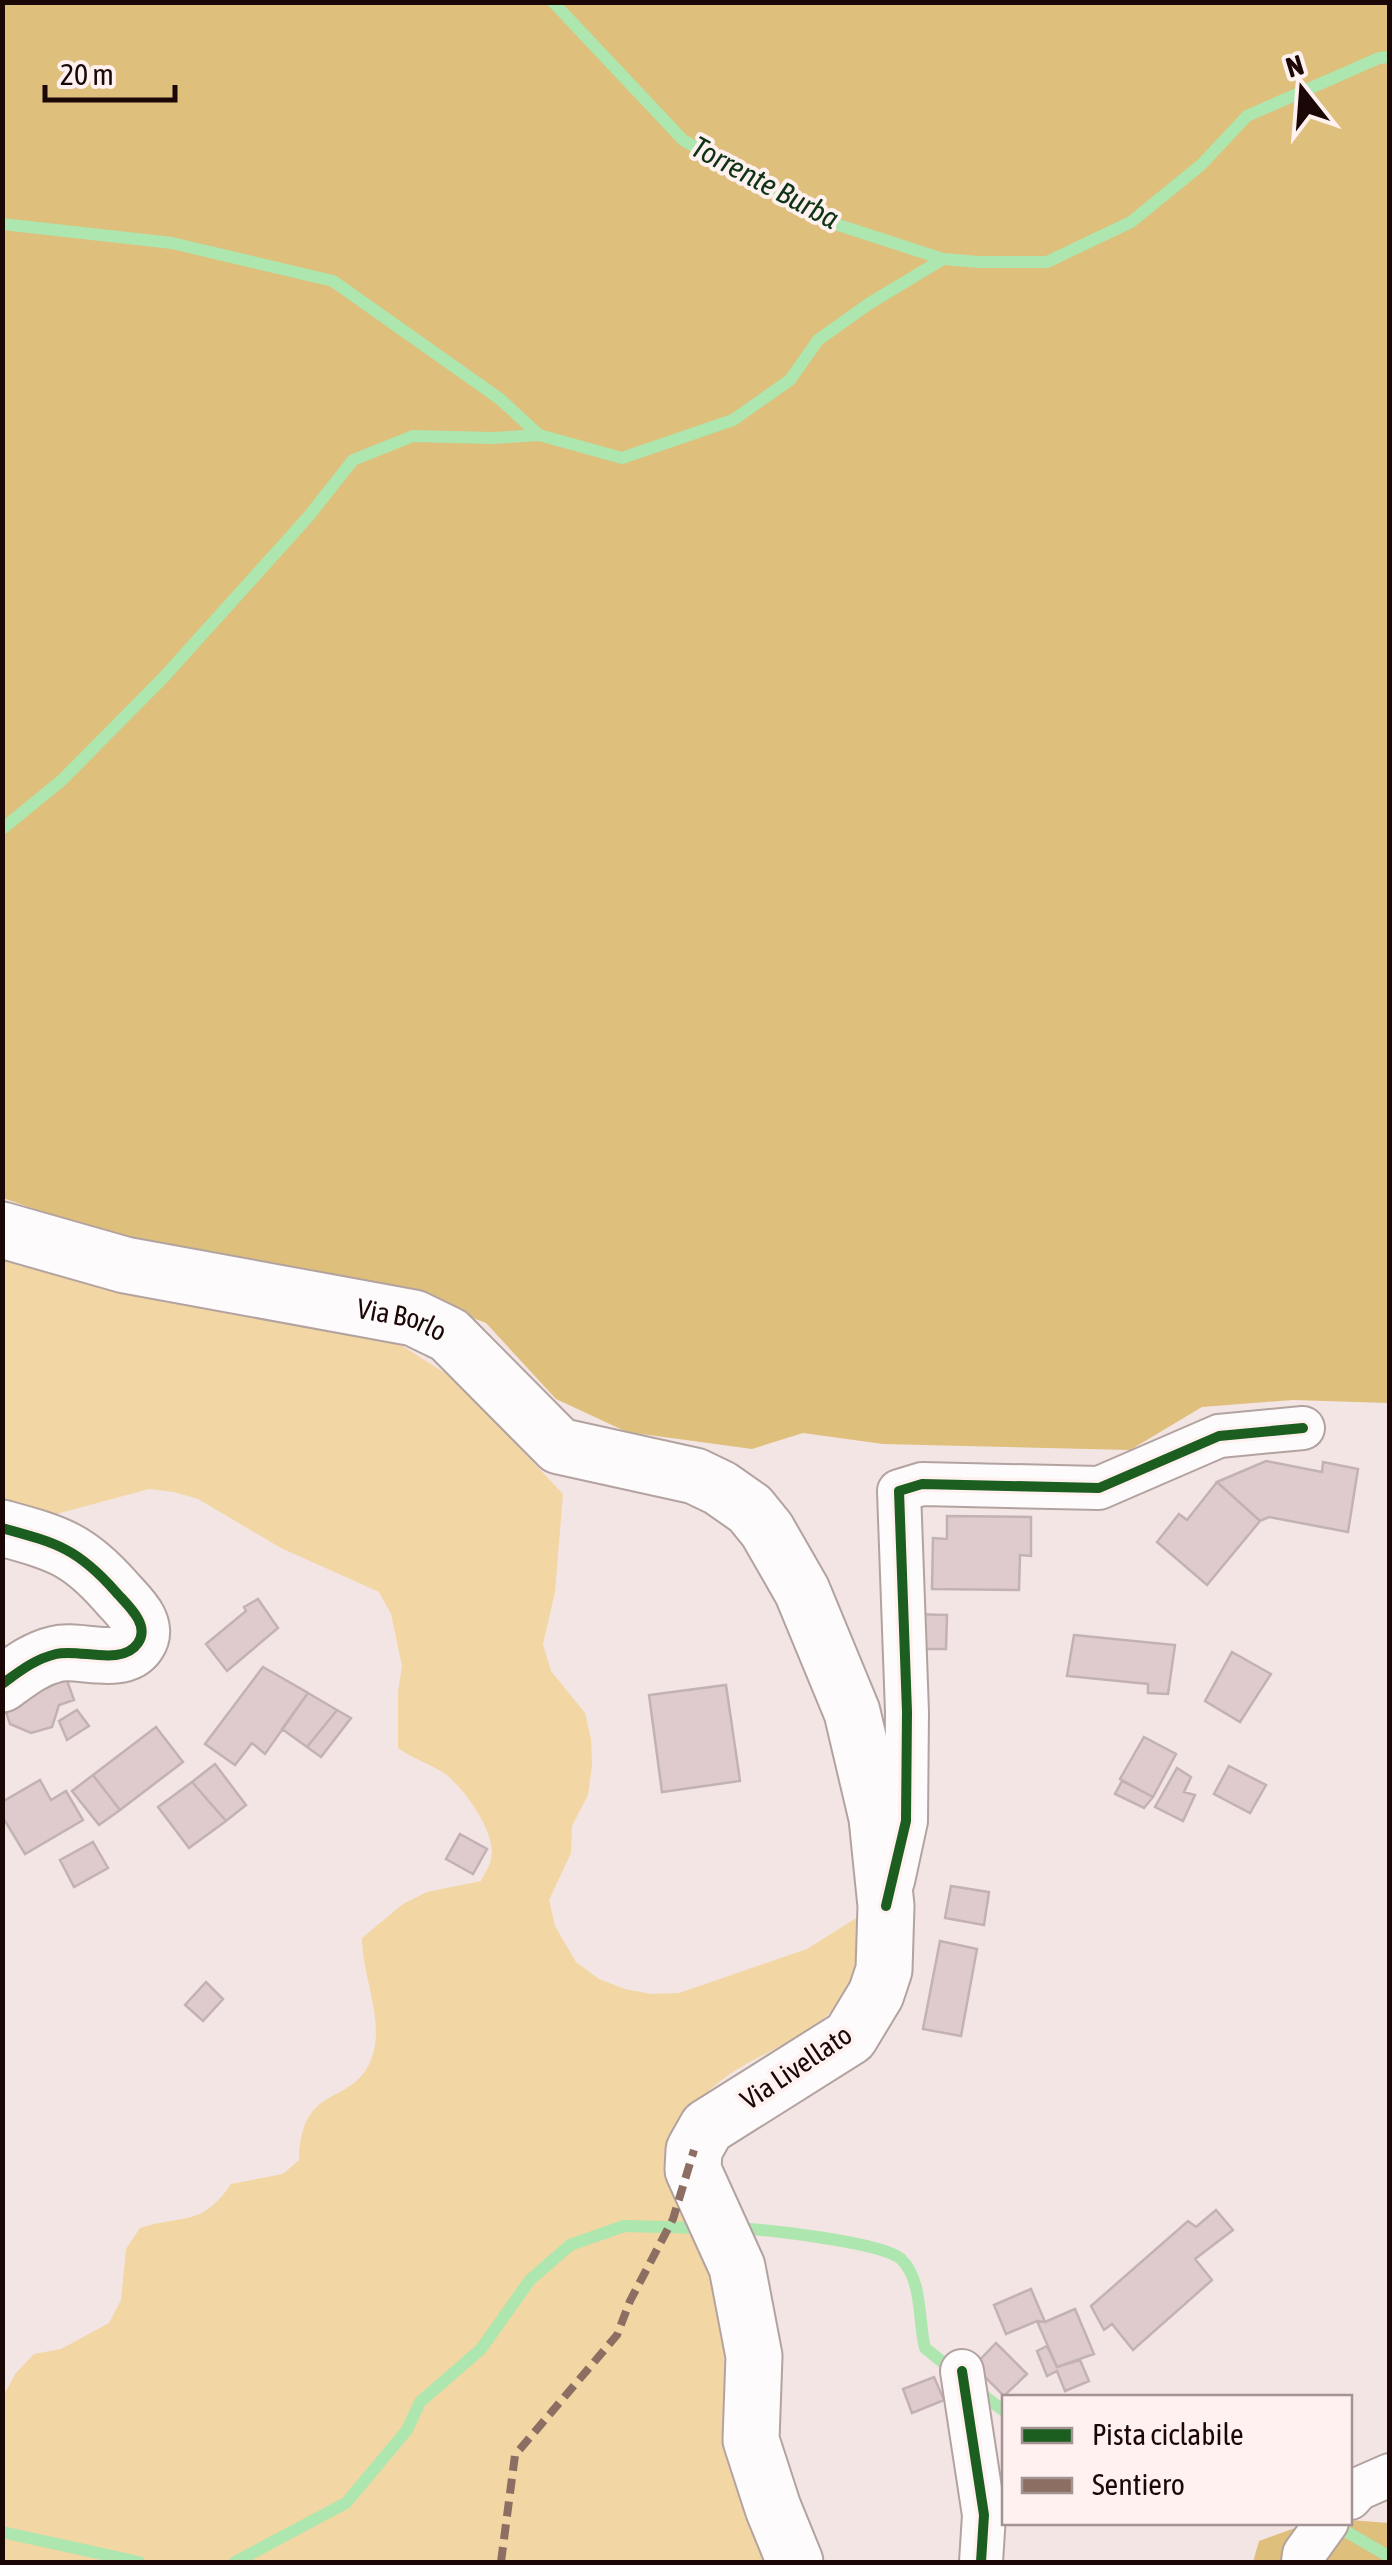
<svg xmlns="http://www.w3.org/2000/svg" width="1392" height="2565" font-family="'Asap Condensed',sans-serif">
<rect width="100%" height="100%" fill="#f3e5e3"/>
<path fill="#f2d6a4" d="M 2,1248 L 396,1342 L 456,1380 L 563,1494 L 555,1592 L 543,1644 L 551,1671 L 585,1713 L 591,1739 L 592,1766 L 588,1795 L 572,1826 L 571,1853 L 549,1900 L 555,1926 L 576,1962 L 599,1979 L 625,1989 L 651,1994 L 679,1993 L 807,1949 L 864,1913 C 861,1934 860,1955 853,1975 C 837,2026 784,2042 741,2067 C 725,2076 712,2088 698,2100 L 711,2247 L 770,2562 L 3,2562 L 3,2397 L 15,2374 L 34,2354 L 61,2349 L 109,2323 L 121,2300 L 126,2249 L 140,2228 C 185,2214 202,2227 231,2184 L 283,2174 L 299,2160 C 301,2081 351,2108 371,2060 C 386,2023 362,1977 362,1938 L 403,1904 L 427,1892 L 481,1881 C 484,1874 490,1866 491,1859 C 498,1834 462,1784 441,1771 C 427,1763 412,1758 398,1748 L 398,1691 L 402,1666 L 391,1614 L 379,1592 L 281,1548 L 198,1499 L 174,1492 L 149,1489 L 49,1516 L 3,1508 Z"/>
<path fill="#debf7c" d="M 3,3 L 1389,3 L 1389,1403 L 1293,1400 L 1202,1407 L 1130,1450 L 883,1444 L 803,1433 L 752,1449 L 627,1432 L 556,1399 L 486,1323 L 437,1304 L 161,1254 L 3,1198 Z
M 1350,2520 L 1389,2523 L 1389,2562 L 1253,2562 L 1259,2541 L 1309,2523 Z"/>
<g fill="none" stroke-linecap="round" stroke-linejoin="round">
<path stroke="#ade6af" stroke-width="12" d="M 553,2 L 683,140 L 820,219 L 943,259 L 979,262 L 1047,262 L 1131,222 L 1201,165 L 1247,116 L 1379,58 L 1390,57
M 2,224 L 172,243 L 333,281 L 500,399 L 539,435 L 622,458 L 733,420 L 790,380 L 818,340 L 870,303 L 943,259
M 2,829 L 62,780 L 163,678 L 308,517 L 353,460 L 413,436 L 494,438 L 539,435
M 733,2228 C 762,2229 882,2242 901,2259 C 923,2280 918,2322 925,2348 L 956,2373
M 975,2389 L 1004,2411
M 1333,2524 L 1390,2557
M 2,2532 L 139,2562
M 235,2562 L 346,2503 L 407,2430 L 420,2402 L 481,2349 L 530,2280 L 570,2245 L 624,2226 L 703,2228"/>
</g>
<path fill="#dfcbcd" stroke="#c3b2b3" stroke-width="2.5" d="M 1266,1461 L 1322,1472 L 1323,1462 L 1358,1469 L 1348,1532 L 1269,1517 L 1260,1521 L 1217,1482 Z
M 1217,1482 L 1260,1521 L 1207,1585 L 1157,1542 L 1179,1514 L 1187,1520 Z
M 947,1516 L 1031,1517 L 1031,1556 L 1020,1555 L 1019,1590 L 932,1589 L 933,1538 L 947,1539 Z
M 258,1599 L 278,1628 L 227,1671 L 206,1644 L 246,1611 L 244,1607 Z
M 909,1614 L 947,1615 L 946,1649 L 909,1649 Z
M 1074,1635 L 1175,1645 L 1168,1694 L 1148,1693 L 1148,1684 L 1067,1676 Z
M 1232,1652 L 1271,1674 L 1240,1722 L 1205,1701 Z
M 263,1667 L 308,1693 L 265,1754 L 252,1743 L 235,1765 L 205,1744 Z
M 65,1675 L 74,1700 L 59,1705 L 52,1727 L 31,1733 L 10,1724 L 3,1703 Z
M 726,1685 L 740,1781 L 662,1792 L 649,1695 Z
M 308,1693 L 337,1710 L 307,1747 L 282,1729 Z
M 77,1710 L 89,1726 L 67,1740 L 59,1721 Z
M 337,1710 L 351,1718 L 321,1757 L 307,1747 Z
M 156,1727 L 183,1762 L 120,1810 L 93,1775 Z
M 1144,1737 L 1176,1754 L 1153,1797 L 1120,1779 Z
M 215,1764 L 246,1805 L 226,1821 L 192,1782 Z
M 1229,1766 L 1266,1785 L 1250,1813 L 1214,1794 Z
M 1177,1768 L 1191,1777 L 1184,1792 L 1195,1795 L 1183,1821 L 1155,1807 Z
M 93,1775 L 120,1810 L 99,1825 L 72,1791 Z
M 40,1780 L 51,1800 L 66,1791 L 83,1820 L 25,1854 L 2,1816 L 2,1802 Z
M 1122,1781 L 1153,1797 L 1144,1808 L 1115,1794 Z
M 192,1782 L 226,1821 L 189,1848 L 158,1807 Z
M 460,1834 L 487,1849 L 473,1874 L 446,1859 Z
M 93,1842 L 108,1868 L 74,1887 L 60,1860 Z
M 951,1886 L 989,1892 L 984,1925 L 945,1918 Z
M 940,1941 L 977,1949 L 961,2036 L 923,2029 Z
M 206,1982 L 223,1999 L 203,2021 L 185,2005 Z
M 1216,2210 L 1233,2230 L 1195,2259 L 1212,2280 L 1133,2350 L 1112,2324 L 1104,2330 L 1091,2306 L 1188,2221 L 1196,2227 Z
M 1031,2289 L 1045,2322 L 1037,2321 L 1006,2334 L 994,2305 Z
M 1075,2309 L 1094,2354 L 1057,2367 L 1037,2321 L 1045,2322 Z
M 996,2343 L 1027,2374 L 1004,2396 L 974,2366 Z
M 1047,2346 L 1057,2367 L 1080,2360 L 1089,2381 L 1065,2391 L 1057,2371 L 1047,2376 L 1037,2351 Z
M 934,2377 L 944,2400 L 912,2413 L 903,2389 Z"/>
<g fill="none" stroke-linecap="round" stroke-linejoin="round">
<defs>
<path id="street" d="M 893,1881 L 906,1821 L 907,1712 L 899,1491 L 922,1484 L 1099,1488 L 1219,1436 L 1303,1428
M 962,2371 L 984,2515 L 981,2562
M 1350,2498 L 1358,2489 L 1390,2475
M 1303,2562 L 1304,2554 L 1327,2522"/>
<g id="secondary">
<path id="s1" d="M 2,1230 L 125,1265 L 414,1318 L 449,1335 L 559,1446 L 695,1476 L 720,1488 L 750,1509 L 767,1530 L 802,1591 L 852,1712 L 877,1818 L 886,1906 L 884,1970 L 876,1994 L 850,2037 L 707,2127 L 694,2150 L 693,2170 L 737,2267 L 754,2356 L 751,2440 L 773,2508 L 795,2562"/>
<path d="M 2,1528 C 56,1543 77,1548 115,1591 C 126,1604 151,1624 138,1643 C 122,1667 79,1648 56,1654 C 35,1659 20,1671 2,1684"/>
</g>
</defs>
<use href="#street" stroke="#b3a3a0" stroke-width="46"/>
<use href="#secondary" stroke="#b3a3a0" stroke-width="59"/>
<use href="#street" stroke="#fdfbfb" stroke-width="42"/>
<use href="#secondary" stroke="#fdfbfb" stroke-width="55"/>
<path stroke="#8d6e63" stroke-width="8" stroke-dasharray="15 8" stroke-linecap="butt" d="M 501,2562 L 515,2455 L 617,2335 L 630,2301 L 673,2219 L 694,2150"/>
<defs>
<path id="cycleway" d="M 2,1528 C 56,1543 77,1548 115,1591 C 126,1604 151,1624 138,1643 C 122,1667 79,1648 56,1654 C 35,1659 20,1671 2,1684
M 886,1906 L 906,1821 L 907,1712 L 899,1491 L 922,1484 L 1099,1488 L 1219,1436 L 1303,1428
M 962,2371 L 984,2515 L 981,2562"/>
</defs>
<use href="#cycleway" stroke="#fef1ef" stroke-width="16"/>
<use href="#cycleway" stroke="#1b5e20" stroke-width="10"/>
</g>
<g text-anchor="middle" stroke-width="8" stroke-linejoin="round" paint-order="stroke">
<g font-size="28" fill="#1b0706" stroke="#fef1ef">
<text dy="10" stroke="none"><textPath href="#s1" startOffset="410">Via Borlo</textPath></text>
<text transform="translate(796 2067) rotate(-34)" y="10">Via Livellato</text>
</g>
<g font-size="30" font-style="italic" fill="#0f3315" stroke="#fef1ef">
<text transform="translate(765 183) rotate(28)" y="10">Torrente Burba</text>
</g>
</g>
<rect width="1392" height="2565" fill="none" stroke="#1b0706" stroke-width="10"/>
<rect x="1002" y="2395" width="350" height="130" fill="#fef1ef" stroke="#a39392" stroke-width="2.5"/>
<rect x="1022" y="2428" width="50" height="15" fill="#1b5e20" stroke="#a39392" stroke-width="2.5"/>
<text x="1092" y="2445" font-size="30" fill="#1b0706">Pista ciclabile</text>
<rect x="1022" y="2478" width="50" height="15" fill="#8d6e63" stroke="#a39392" stroke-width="2.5"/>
<text x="1092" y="2495" font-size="30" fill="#1b0706">Sentiero</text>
<g transform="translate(1302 90) rotate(343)" stroke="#fef1ef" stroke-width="8" paint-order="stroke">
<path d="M0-8L18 38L0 25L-18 38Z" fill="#1b0706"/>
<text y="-15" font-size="28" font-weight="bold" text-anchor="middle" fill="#1b0706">N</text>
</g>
<path d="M45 85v15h130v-15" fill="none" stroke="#1b0706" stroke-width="5"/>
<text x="60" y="85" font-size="30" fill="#1b0706" stroke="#fef1ef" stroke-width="8" paint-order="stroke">20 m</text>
</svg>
